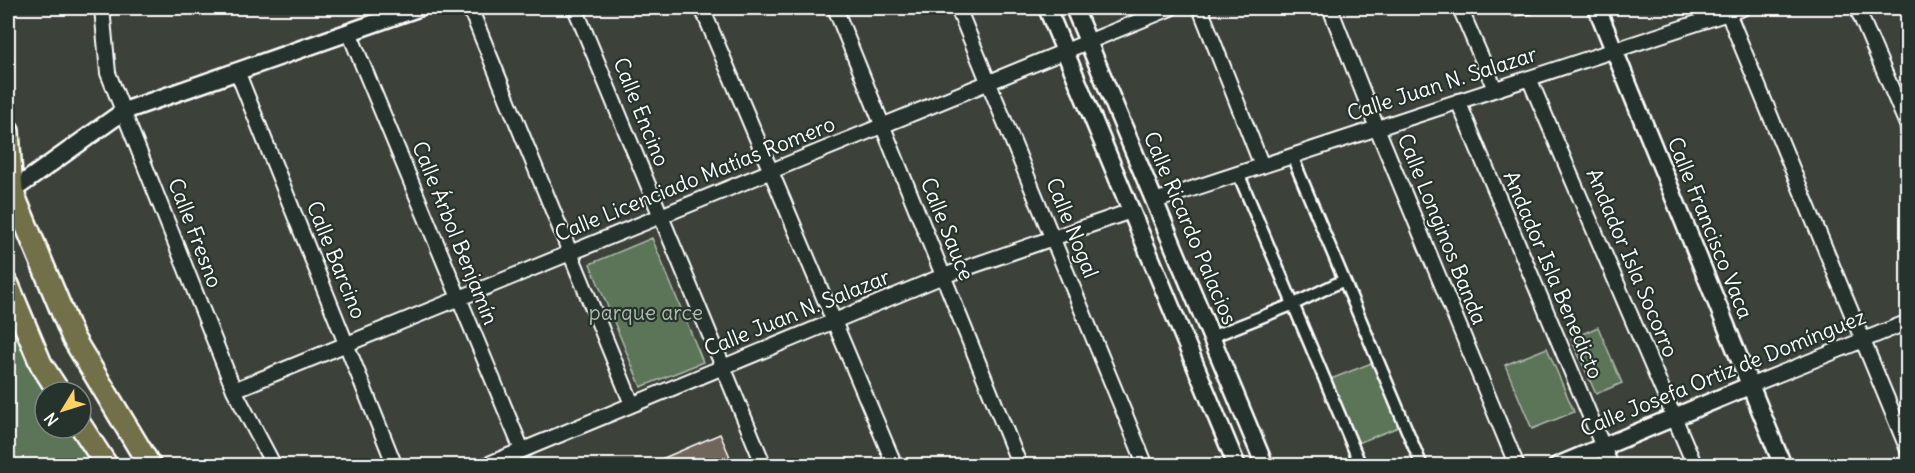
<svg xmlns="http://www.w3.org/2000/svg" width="1915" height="473" font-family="Delius,sans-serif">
<rect width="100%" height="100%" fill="#3c423a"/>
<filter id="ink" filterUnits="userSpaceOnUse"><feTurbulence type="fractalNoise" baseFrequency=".0167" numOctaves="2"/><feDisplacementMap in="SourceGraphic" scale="12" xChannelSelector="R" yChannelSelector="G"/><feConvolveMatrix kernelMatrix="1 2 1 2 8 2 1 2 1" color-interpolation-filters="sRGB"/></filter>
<g filter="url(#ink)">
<path fill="#5c7458" stroke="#aebaac" stroke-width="1.5" d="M 652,238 L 703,362 L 641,387 L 590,264 Z
M 8,315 L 29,365 L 47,392 L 45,392 L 45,428 L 71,428 L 96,465 L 8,465 Z
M 1598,327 L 1622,383 L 1596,394 L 1571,339 Z
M 1547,348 L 1574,412 L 1532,429 L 1505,365 Z
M 1374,362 L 1401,426 L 1358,443 L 1331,379 Z"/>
<path fill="#71665a" stroke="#fff" stroke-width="1.5" d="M 1497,8 L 1538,8 L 1532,14 L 1513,16 Z
M 720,434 L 734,466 L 645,466 Z"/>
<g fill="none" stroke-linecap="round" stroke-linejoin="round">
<defs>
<path id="pedestrian" d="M 1292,156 L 1422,466
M 1238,173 L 1361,466
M 1211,337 L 1294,304 L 1344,280"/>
<path id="minor" d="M 102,8 L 108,73 L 234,390 L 274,466
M 470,8 L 632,404
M 575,8 L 764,466
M 702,8 L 895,466
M 835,8 L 1020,466
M 958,8 L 1146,466
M 1200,8 L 1262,166
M 1330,8 L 1377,128 L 1517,466
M 1460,8 L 1495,89
M 1726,8 L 1908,450
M 1857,8 L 1908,127
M 349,32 L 522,450
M 237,71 L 395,466
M 1529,78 L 1695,466
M 1458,101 L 1611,466
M 1155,201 L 1743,8
M 1749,386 L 1908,322
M 234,390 L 1171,8
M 484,466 L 943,276 L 1131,211"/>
<path id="tertiary" d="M 1047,8 L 1237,466
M 1074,8 L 1265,466
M 1597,8 L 1783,466
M 8,194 L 124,111 L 418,8
M 1557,466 L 1749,386"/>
<path id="primary" d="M 8,131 L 12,191 L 73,338 L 150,466
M 8,285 L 41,364 L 59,392
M 81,426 L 107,466"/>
</defs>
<use href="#pedestrian" stroke="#fff" stroke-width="15"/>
<use href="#minor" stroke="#fff" stroke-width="18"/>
<use href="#tertiary" stroke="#fff" stroke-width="21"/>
<use href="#primary" stroke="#fff" stroke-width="26"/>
<use href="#pedestrian" stroke="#26332d" stroke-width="10"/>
<use href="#minor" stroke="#26332d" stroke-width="14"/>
<use href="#tertiary" stroke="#26332d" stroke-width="16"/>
<use href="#primary" stroke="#726f4a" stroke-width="21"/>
</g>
</g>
<g text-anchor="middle" stroke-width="4.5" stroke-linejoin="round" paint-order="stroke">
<g font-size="21" fill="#fff" stroke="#26332d">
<text transform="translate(1442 84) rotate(-18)" y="7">Calle Juan N. Salazar</text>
<text transform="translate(641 112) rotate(68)" y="7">Calle Encino</text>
<text transform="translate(695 179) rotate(-22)" y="7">Calle Licenciado Matías Romero</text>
<text transform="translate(1072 228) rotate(68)" y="7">Calle Nogal</text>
<text transform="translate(1190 228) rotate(67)" y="7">Calle Ricardo Palacios</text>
<text transform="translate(1710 228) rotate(68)" y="7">Calle Francisco Vaca</text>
<text transform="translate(947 229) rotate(68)" y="7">Calle Sauce</text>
<text transform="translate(1442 229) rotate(68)" y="7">Calle Longinos Banda</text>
<text transform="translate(195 233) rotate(69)" y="7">Calle Fresno</text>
<text transform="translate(455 233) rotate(68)" y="7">Calle Árbol Benjamín</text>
<text transform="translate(336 260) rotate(68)" y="7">Calle Barcino</text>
<text transform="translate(1632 263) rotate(67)" y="7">Andador Isla Socorro</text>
<text transform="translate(1553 275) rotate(67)" y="7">Andador Isla Benedicto</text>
<text transform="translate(797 313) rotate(-22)" y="7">Calle Juan N. Salazar</text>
<text transform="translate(1723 373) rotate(-22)" y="7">Calle Josefa Ortiz de Domínguez</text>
</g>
<g font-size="21" fill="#aebaac" stroke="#26332d">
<text x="646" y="320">parque arce</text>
</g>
</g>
<rect width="1915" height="473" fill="none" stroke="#26332d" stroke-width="30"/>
<rect x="15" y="15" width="1885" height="443" fill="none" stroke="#fff" stroke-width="2" filter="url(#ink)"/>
<g transform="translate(63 410) rotate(232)"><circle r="28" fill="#26332d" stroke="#7d8581" stroke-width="1.5"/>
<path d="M0-4.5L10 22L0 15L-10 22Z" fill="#ffd166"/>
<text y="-9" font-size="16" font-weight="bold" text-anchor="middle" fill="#ffffff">N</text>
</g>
</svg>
